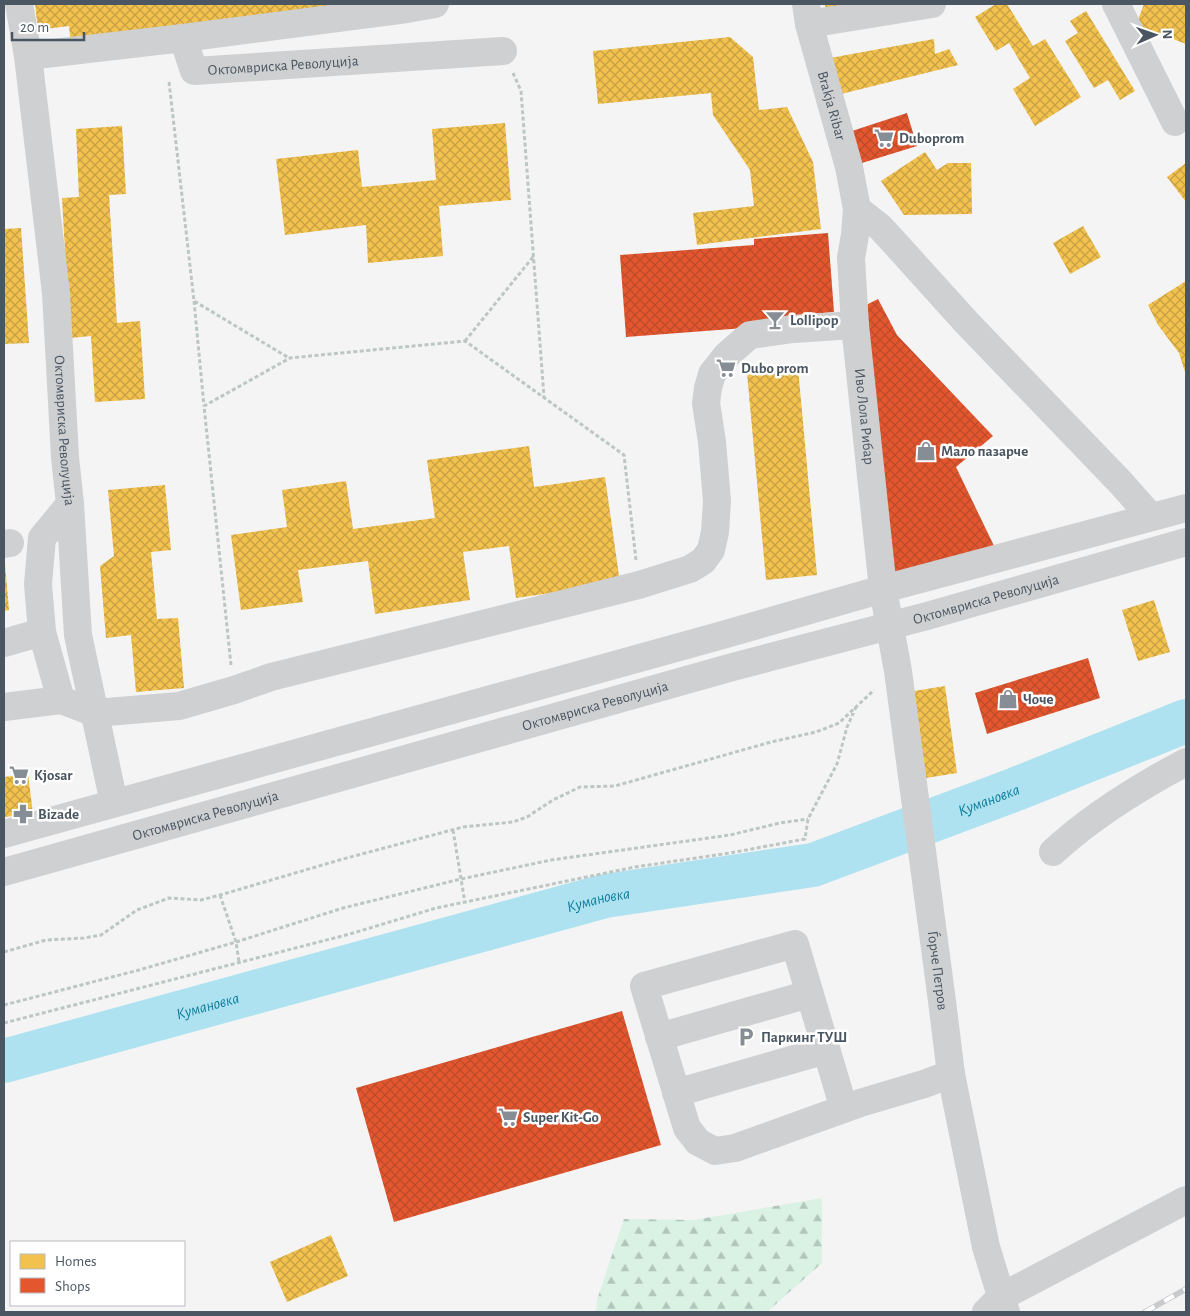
<svg xmlns="http://www.w3.org/2000/svg" width="1190" height="1316" font-family="'Alegreya Sans',sans-serif">
<defs>
<pattern id="forest-firs" width="22" height="20" patternUnits="userSpaceOnUse" patternTransform="scale(1.25)"><rect width="22" height="20" fill="#d9f2e3"/><path d="M5 1l3.5 6h-7zM16 11l3.5 6h-7z" fill="#b2c7bb"/></pattern>
<pattern id="homes-cross-hatch" width="8" height="8" patternUnits="userSpaceOnUse" patternTransform="scale(1.25)"><rect width="8" height="8" fill="#f2c14e"/><path d="M0 0l8 8M0 8l8-8" fill="none" stroke="#c6a044"/></pattern>
<pattern id="shops-cross-hatch" width="8" height="8" patternUnits="userSpaceOnUse" patternTransform="scale(1.25)"><rect width="8" height="8" fill="#e4572e"/><path d="M0 0l8 8M0 8l8-8" fill="none" stroke="#bb4b2b"/></pattern>
</defs>
<rect width="100%" height="100%" fill="#f4f4f4"/>
<path fill="url(#forest-firs)" d="M 822,1198 L 822,1263 L 767,1312 L 596,1312 L 597,1300 L 624,1219 L 694,1220 Z"/>
<path fill="url(#homes-cross-hatch)" d="M 35,4 L 361,4 L 71,45 L 69,26 L 38,30 Z
M 825,4 L 879,4 L 826,13 Z
M 996,4 L 1007,4 L 1033,46 L 1045,39 L 1081,97 L 1035,126 L 1013,89 L 1030,78 L 1009,43 L 996,51 L 975,17 Z
M 1144,4 L 1186,4 L 1186,44 L 1136,25 Z
M 1086,11 L 1135,91 L 1120,100 L 1108,80 L 1094,88 L 1065,41 L 1078,33 L 1070,21 Z
M 730,37 L 753,57 L 759,110 L 787,107 L 813,162 L 821,229 L 697,245 L 693,213 L 754,206 L 750,170 L 713,115 L 711,93 L 598,104 L 593,51 Z
M 934,39 L 935,54 L 949,49 L 958,65 L 841,94 L 830,58 Z
M 505,123 L 511,200 L 439,206 L 443,256 L 368,263 L 366,225 L 285,235 L 276,159 L 358,150 L 362,187 L 436,180 L 432,129 Z
M 122,126 L 126,194 L 109,195 L 117,323 L 140,321 L 145,399 L 95,402 L 91,336 L 70,338 L 62,198 L 79,197 L 76,129 Z
M 925,152 L 937,170 L 948,163 L 971,163 L 972,214 L 904,215 L 881,181 Z
M 1186,163 L 1186,202 L 1167,177 Z
M 1083,226 L 1101,257 L 1070,274 L 1053,243 Z
M 21,228 L 29,343 L 4,344 L 4,229 Z
M 1186,281 L 1186,375 L 1179,353 L 1158,325 L 1148,305 Z
M 798,368 L 817,575 L 766,580 L 747,373 Z
M 529,446 L 534,487 L 605,477 L 620,583 L 516,598 L 509,546 L 463,552 L 470,600 L 375,614 L 368,561 L 298,570 L 303,602 L 241,610 L 231,535 L 287,527 L 282,490 L 346,481 L 353,529 L 435,518 L 427,460 Z
M 165,485 L 171,550 L 151,552 L 157,619 L 178,618 L 184,688 L 136,692 L 131,635 L 106,638 L 100,566 L 114,556 L 108,490 Z
M 4,564 L 5,564 L 9,610 L 4,611 Z
M 1154,600 L 1170,652 L 1138,661 L 1122,610 Z
M 945,686 L 957,773 L 926,778 L 914,691 Z
M 28,774 L 33,814 L 4,817 L 4,777 Z
M 331,1235 L 348,1276 L 287,1302 L 270,1262 Z"/>
<path fill="url(#shops-cross-hatch)" d="M 907,113 L 917,146 L 862,163 L 852,131 Z
M 828,233 L 834,312 L 784,316 L 785,325 L 626,337 L 620,255 L 754,245 L 754,239 Z
M 878,299 L 897,335 L 993,436 L 956,467 L 996,550 L 890,579 L 866,305 Z
M 1088,658 L 1100,698 L 987,734 L 975,693 Z
M 622,1011 L 661,1145 L 394,1222 L 356,1088 Z"/>
<g fill="none" stroke-linecap="round" stroke-linejoin="round">
<path stroke="#aee2f0" stroke-width="44" id="s1" d="M 4,1061 L 605,896 L 813,865 L 1016,789 L 1186,721"/>
<path stroke="#bcc7c4" stroke-width="3" stroke-dasharray="4 2.5" stroke-linecap="butt" d="M 513,73 L 521,91 L 544,397
M 169,82 L 194,301 L 289,358
M 194,301 L 204,406
M 465,341 L 533,257
M 231,665 L 204,406 L 290,358 L 465,341 L 624,455 L 636,560
M 453,830 L 465,903
M 220,895 L 236,942 L 239,962
M 4,952 L 46,940 L 84,938 L 101,935 L 137,910 L 169,898 L 201,900 L 220,895 L 343,859 L 463,827 L 513,822 L 527,817 L 553,800 L 580,787 L 615,786 L 771,742 L 816,732 L 839,723 L 874,690
M 4,1005 L 139,970 L 236,942 L 343,908 L 461,879 L 551,860 L 730,835 L 780,823 L 808,819
M 4,1023 L 350,934 L 436,908 L 635,867 L 730,853 L 805,839 L 808,819 L 837,764 L 847,727 L 856,707"/>
<g stroke="#ced0d2" stroke-width="28">
<path id="s2" d="M 19,4 L 28,56 L 56,293 L 65,457 L 70,504 L 78,635 L 114,803"/>
<path id="s3" d="M 806,4 L 809,24 L 849,167 L 857,209 L 855,235 L 851,258 L 855,325 L 883,589 L 898,671 L 942,1001 L 951,1074 L 986,1247 L 1006,1312"/>
<path d="M 1116,4 L 1175,122"/>
<path d="M 809,24 L 932,4"/>
<path d="M 183,38 L 407,9 L 435,4"/>
<path id="s4" d="M 28,56 L 183,38 L 194,71 L 503,51"/>
<path d="M 857,209 L 880,227 L 892,240 L 967,323 L 1121,483 L 1151,517"/>
<path d="M 4,544 L 10,543"/>
<path d="M 4,643 L 42,632"/>
<path d="M 61,700 L 42,632 L 38,584 L 42,538 L 70,504"/>
<path d="M 4,707 L 61,700 L 95,713 L 179,706 L 234,690 L 271,677 L 639,585 L 690,569 L 703,561 L 711,550 L 715,532 L 717,501 L 712,442 L 706,403 L 708,388 L 712,374 L 727,355 L 750,335 L 793,329 L 855,325"/>
<path d="M 4,834 L 719,636 L 883,589 L 1186,508"/>
<path d="M 1053,852 C 1093,815 1139,787 1186,762"/>
<path id="s5" d="M 4,872 L 729,668 L 927,616 L 1186,542"/>
<path d="M 659,1037 L 809,994"/>
<path d="M 676,1093 L 826,1050"/>
<path d="M 844,1109 L 795,944 L 644,986 L 687,1128 L 698,1142 L 715,1151 L 735,1148 L 860,1103 L 924,1084 L 951,1074"/>
<path d="M 986,1312 L 1001,1297 L 1186,1200"/>
</g>
<defs>
<path id="rail" d="M 1145,1312 L 1186,1289"/>
</defs>
<use href="#rail" stroke="#c9cacc" stroke-width="5.5"/>
<use href="#rail" stroke="#fff" stroke-width="4" stroke-dasharray="11" stroke-linecap="butt"/>
</g>
<defs>
<symbol id="supermarket-bare" viewBox="-9 -9 18 18"><path d="M-6-5.5h2.5l.6 2H6L4.5 2H-2.5L-4.4-4H-6ZM-1.5 3.2a1.3 1.3 0 1 0 .1 0ZM3 3.2a1.3 1.3 0 1 0 .1 0Z" fill="#868d94" stroke="#fff" stroke-width="2.5" paint-order="stroke"/></symbol>
<symbol id="bar-bare" viewBox="-9 -9 18 18"><path d="M-6-5H6L.8 .8V4.5H3.5V6h-7V4.5H-.8V.8Z" fill="#868d94" stroke="#fff" stroke-width="2.5" paint-order="stroke"/></symbol>
<symbol id="shop-bare" viewBox="-9 -9 18 18"><path d="M-5-2.5h2.3a2.7 3.5 0 0 1 5.4 0H5L5.5 6h-11ZM-1.5-2.5h3a1.5 2.3 0 0 0-3 0Z" fill="#868d94" stroke="#fff" stroke-width="2.5" paint-order="stroke"/></symbol>
<symbol id="pharmacy-bare" viewBox="-9 -9 18 18"><path d="M-2-6h4v4h4v4h-4v4h-4v-4h-4v-4h4Z" fill="#868d94" stroke="#fff" stroke-width="2.5" paint-order="stroke"/></symbol>
<symbol id="parking-bare" viewBox="-9 -9 18 18"><path d="M-3.5-5.5H1a3.5 3.5 0 0 1 0 7H-1V5.5H-3.5ZM-1-3.4V-.6H.8a1.4 1.4 0 0 0 0-2.8Z" fill="#868d94" stroke="#fff" stroke-width="2.5" paint-order="stroke"/></symbol>
</defs>
<g fill-rule="evenodd">
<use href="#supermarket-bare" x="870" y="124" width="28" height="28"/>
<use href="#bar-bare" x="761" y="306" width="28" height="28"/>
<use href="#supermarket-bare" x="712" y="354" width="28" height="28"/>
<use href="#shop-bare" x="912" y="437" width="28" height="28"/>
<use href="#shop-bare" x="994" y="685" width="28" height="28"/>
<use href="#supermarket-bare" x="5" y="761" width="28" height="28"/>
<use href="#pharmacy-bare" x="9" y="800" width="28" height="28"/>
<use href="#parking-bare" x="732" y="1023" width="28" height="28"/>
<use href="#supermarket-bare" x="494" y="1103" width="28" height="28"/>
</g>
<g text-anchor="middle" stroke-width="5" stroke-linejoin="round" paint-order="stroke">
<g font-size="15" fill="#4a5661" stroke="#fff">
<text dy="5" stroke="none"><textPath href="#s4" startOffset="280">Октомвриска Револуција</textPath></text>
<text dy="5" stroke="none"><textPath href="#s3" startOffset="105">Brakja Ribar</textPath></text>
<text dy="5" stroke="none"><textPath href="#s3" startOffset="420">Иво Лола Рибар</textPath></text>
<text dy="5" stroke="none"><textPath href="#s2" startOffset="429">Октомвриска Револуција</textPath></text>
<text dy="5" stroke="none"><textPath href="#s5" startOffset="1019">Октомвриска Револуција</textPath></text>
<text dy="5" stroke="none"><textPath href="#s5" startOffset="614">Октомвриска Револуција</textPath></text>
<text dy="5" stroke="none"><textPath href="#s5" startOffset="209">Октомвриска Револуција</textPath></text>
<text dy="5" stroke="none"><textPath href="#s3" startOffset="979">Ѓорче Петров</textPath></text>
</g>
<g font-size="15" font-weight="bold" fill="#4a5661" stroke="#fff" text-anchor="start">
<text x="899" y="143">Duboprom</text>
<text x="790" y="325">Lollipop</text>
<text x="741" y="373">Dubo prom</text>
<text x="941" y="456">Мало пазарче</text>
<text x="1023" y="704">Чоче</text>
<text x="34" y="780">Kjosar</text>
<text x="38" y="819">Bizade</text>
<text x="761" y="1042">Паркинг ТУШ</text>
<text x="523" y="1122">Super Kit-Go</text>
</g>
<g font-size="16" font-style="italic" fill="#0c7c9b" stroke="#fff">
<text dy="6" stroke="none"><textPath href="#s1" startOffset="1021">Кумановка</textPath></text>
<text dy="6" stroke="none"><textPath href="#s1" startOffset="616">Кумановка</textPath></text>
<text dy="6" stroke="none"><textPath href="#s1" startOffset="211">Кумановка</textPath></text>
</g>
</g>
<rect width="1190" height="1316" fill="none" stroke="#4a5661" stroke-width="10"/>
<rect x="10" y="1241" width="175" height="65" fill="#ffffff" stroke="#b7bbc0"/>
<rect x="20" y="1254" width="25" height="15" fill="#f2c14e" stroke="#b7bbc0"/>
<text x="55" y="1266" font-size="15" fill="#4a5661">Homes</text>
<rect x="20" y="1278" width="25" height="15" fill="#e4572e" stroke="#b7bbc0"/>
<text x="55" y="1291" font-size="15" fill="#4a5661">Shops</text>
<g transform="translate(1155 35) rotate(88)" stroke="#ffffff" stroke-width="4" paint-order="stroke">
<path d="M0-4L9 19L0 12L-9 19Z" fill="#4a5661"/>
<text y="-8" font-size="14" font-weight="bold" text-anchor="middle" fill="#4a5661">N</text>
</g>
<path d="M12 32v8h72v-8" fill="none" stroke="#4a5661" stroke-width="2.5"/>
<text x="20" y="32" font-size="15" fill="#4a5661" stroke="#ffffff" stroke-width="4" paint-order="stroke">20 m</text>
</svg>
